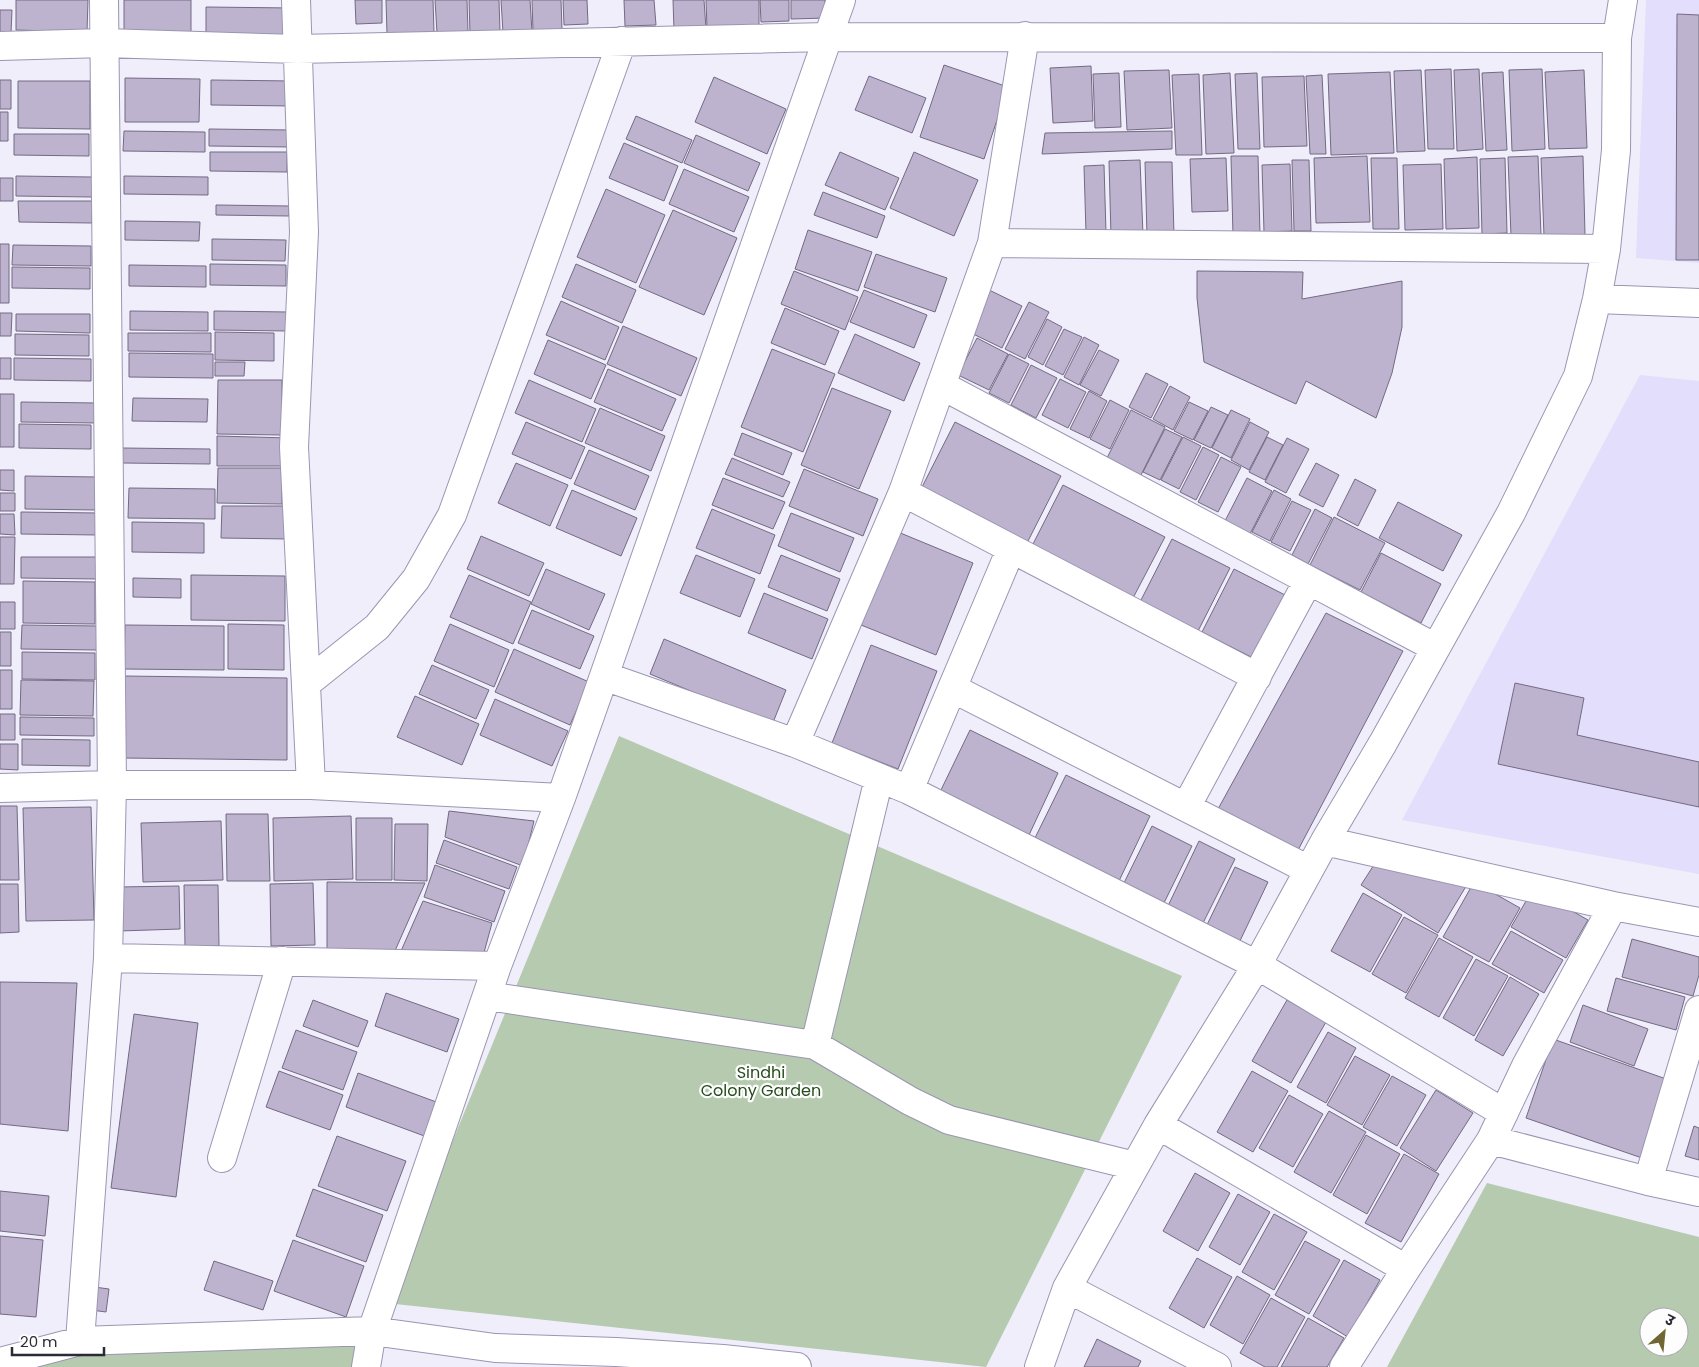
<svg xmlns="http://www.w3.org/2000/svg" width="1699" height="1367" font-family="Poppins,'Noto Sans Devanagari',sans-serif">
<rect width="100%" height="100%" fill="#efeefa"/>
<path fill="#e2defc" d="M 1646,0 L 1699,0 L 1699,263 L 1636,258 Z
M 1640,375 L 1699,381 L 1699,874 L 1402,820 Z"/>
<path fill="#b5caaf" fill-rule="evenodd" d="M 619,736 L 1182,976 L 986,1367 L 386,1303 Z
M 1487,1183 L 1699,1237 L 1699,1367 L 1387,1367 ZM 1649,1317 L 1679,1317 L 1679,1347 L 1649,1347 Z
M 372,1331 L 366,1367 L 0,1367 L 80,1341 Z"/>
<path fill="#beb3cf" stroke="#736a83" d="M 16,0 L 88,0 L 87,32 L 16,30 Z
M 124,0 L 191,0 L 191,37 L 124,36 Z
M 355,0 L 382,0 L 382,23 L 356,24 Z
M 386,0 L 433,0 L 434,32 L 387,34 Z
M 435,0 L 467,0 L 468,32 L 437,33 Z
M 469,0 L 499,0 L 500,32 L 470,33 Z
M 501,0 L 530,0 L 532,32 L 503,33 Z
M 532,0 L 561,0 L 562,30 L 533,31 Z
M 563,0 L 587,0 L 588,24 L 564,25 Z
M 624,0 L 654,0 L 656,25 L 625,26 Z
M 673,0 L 704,0 L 706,29 L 674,30 Z
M 706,0 L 759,0 L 759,26 L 707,28 Z
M 760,0 L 789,0 L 789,21 L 761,22 Z
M 791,0 L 825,0 L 826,18 L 791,19 Z
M 206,7 L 292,8 L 291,35 L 206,34 Z
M 0,10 L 12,10 L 11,33 L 0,33 Z
M 1677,14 L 1699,15 L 1699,260 L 1676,260 Z
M 944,65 L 1008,87 L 984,159 L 920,137 Z
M 1091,66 L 1093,121 L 1053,123 L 1050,68 Z
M 1451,69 L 1454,149 L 1428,149 L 1425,70 Z
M 1479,69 L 1483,149 L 1457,151 L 1454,70 Z
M 1542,69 L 1545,149 L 1512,151 L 1509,70 Z
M 1169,70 L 1172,128 L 1127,130 L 1124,71 Z
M 1421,70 L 1425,151 L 1397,152 L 1394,71 Z
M 1584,70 L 1587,148 L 1549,149 L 1545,72 Z
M 1390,72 L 1394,153 L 1331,155 L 1328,74 Z
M 1503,72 L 1507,150 L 1486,151 L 1482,73 Z
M 1119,73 L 1121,127 L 1095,128 L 1093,74 Z
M 1230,73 L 1234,153 L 1206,154 L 1203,75 Z
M 1257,73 L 1260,149 L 1238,149 L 1235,74 Z
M 1199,74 L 1202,155 L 1176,155 L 1172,75 Z
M 1322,75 L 1326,154 L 1310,154 L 1306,76 Z
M 869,76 L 926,98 L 912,133 L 855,110 Z
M 1304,76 L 1307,146 L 1264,147 L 1262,77 Z
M 714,77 L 786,109 L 767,154 L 695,122 Z
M 125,78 L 200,79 L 199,122 L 125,122 Z
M 0,80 L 11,80 L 11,109 L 0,109 Z
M 211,80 L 293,81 L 293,106 L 211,105 Z
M 18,81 L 90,81 L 90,129 L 18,128 Z
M 0,112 L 8,112 L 8,141 L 0,141 Z
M 636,116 L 692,140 L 682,163 L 626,139 Z
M 209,129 L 290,130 L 290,147 L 209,146 Z
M 124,131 L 205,132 L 205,152 L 123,151 Z
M 1172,131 L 1172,149 L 1042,154 L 1045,133 Z
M 14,134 L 89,134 L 89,156 L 14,155 Z
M 696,135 L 760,163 L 748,191 L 684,163 Z
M 624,143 L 678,166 L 664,201 L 609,178 Z
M 210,152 L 287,152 L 287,172 L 210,171 Z
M 840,152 L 899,178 L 885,210 L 825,185 Z
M 914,152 L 978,180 L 954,236 L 890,208 Z
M 1231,156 L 1258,156 L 1260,235 L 1233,236 Z
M 1367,156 L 1370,222 L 1316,223 L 1314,158 Z
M 1538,156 L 1541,235 L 1511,236 L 1508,157 Z
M 1583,156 L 1585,235 L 1544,236 L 1541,158 Z
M 1477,157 L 1479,228 L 1446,229 L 1444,159 Z
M 1226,158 L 1228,211 L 1192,212 L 1190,159 Z
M 1371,158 L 1397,158 L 1399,229 L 1373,229 Z
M 1505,158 L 1507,233 L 1482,234 L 1480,159 Z
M 1140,160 L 1143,235 L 1111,236 L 1109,161 Z
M 1292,160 L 1309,160 L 1311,231 L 1294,231 Z
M 1145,162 L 1172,162 L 1174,236 L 1147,236 Z
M 1290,164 L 1292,231 L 1264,232 L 1262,165 Z
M 1441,164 L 1443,229 L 1405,230 L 1403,165 Z
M 1104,165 L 1106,233 L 1086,233 L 1084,166 Z
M 684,169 L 749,197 L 734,232 L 669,204 Z
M 16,176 L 92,177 L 92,197 L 16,196 Z
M 124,176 L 208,177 L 208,195 L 124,194 Z
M 0,178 L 13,178 L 13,201 L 0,201 Z
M 606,189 L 665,215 L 636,283 L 577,257 Z
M 823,192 L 885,216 L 877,238 L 814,215 Z
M 18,201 L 93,201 L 92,223 L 19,222 Z
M 216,205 L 289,206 L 289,216 L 216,215 Z
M 673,210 L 737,238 L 704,315 L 639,287 Z
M 125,221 L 200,222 L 199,241 L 125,240 Z
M 808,230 L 872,252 L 858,291 L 795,269 Z
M 212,239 L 286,240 L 285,261 L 212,260 Z
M 0,244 L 9,244 L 9,303 L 0,303 Z
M 13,245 L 91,246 L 91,266 L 12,265 Z
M 876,254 L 947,278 L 935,312 L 864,287 Z
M 210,264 L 286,265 L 286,286 L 210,285 Z
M 576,264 L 636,290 L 622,323 L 562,297 Z
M 129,265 L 206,266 L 206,287 L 129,286 Z
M 12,267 L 90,268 L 90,289 L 12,288 Z
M 794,271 L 858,297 L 845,330 L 781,304 Z
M 1197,271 L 1303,272 L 1302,299 L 1402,281 L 1402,327 L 1392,373 L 1376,418 L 1306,381 L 1296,404 L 1204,362 L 1197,298 Z
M 987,289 L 1022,306 L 1002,348 L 967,331 Z
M 864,290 L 927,315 L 914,348 L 850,322 Z
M 561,301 L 619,327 L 605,360 L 546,335 Z
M 1029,302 L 1049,312 L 1025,359 L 1005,349 Z
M 785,308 L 839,331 L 825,365 L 771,343 Z
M 130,311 L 208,312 L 208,331 L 130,330 Z
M 214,311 L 288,312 L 288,331 L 214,330 Z
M 0,313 L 12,313 L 11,336 L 0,336 Z
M 16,314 L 90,314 L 90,333 L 16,331 Z
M 1047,319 L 1062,327 L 1043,365 L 1028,357 Z
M 623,326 L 697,358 L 681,396 L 607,364 Z
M 1064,329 L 1082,337 L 1063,375 L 1045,366 Z
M 215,332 L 274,333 L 274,361 L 215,360 Z
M 128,333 L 211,333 L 211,352 L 128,351 Z
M 15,334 L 89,335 L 89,356 L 15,355 Z
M 855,334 L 920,363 L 904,401 L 838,373 Z
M 1084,337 L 1099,345 L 1079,385 L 1064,377 Z
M 977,338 L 1008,354 L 989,390 L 958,375 Z
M 548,340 L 606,365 L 591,399 L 534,374 Z
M 772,349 L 835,374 L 803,452 L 741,427 Z
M 1099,350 L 1119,360 L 1101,396 L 1080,385 Z
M 129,353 L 213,354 L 213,378 L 129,377 Z
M 1009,354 L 1029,364 L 1009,403 L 989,393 Z
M 0,358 L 11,358 L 11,379 L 0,379 Z
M 14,358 L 91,359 L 91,381 L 14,380 Z
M 215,362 L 245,362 L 244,376 L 215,376 Z
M 1031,365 L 1057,378 L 1036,418 L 1011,405 Z
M 608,369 L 676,399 L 662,431 L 594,402 Z
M 1146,373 L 1168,384 L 1151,418 L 1129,407 Z
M 1060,379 L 1086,392 L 1068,428 L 1042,415 Z
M 218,380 L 282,380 L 282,435 L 217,434 Z
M 529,380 L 596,409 L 582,442 L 515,413 Z
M 1170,386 L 1190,397 L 1173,430 L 1153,419 Z
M 832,388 L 891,411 L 859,489 L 801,465 Z
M 1089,391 L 1107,401 L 1089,438 L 1070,429 Z
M 0,394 L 14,394 L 14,447 L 0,447 Z
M 133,398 L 208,399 L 207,422 L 132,421 Z
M 1110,400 L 1129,410 L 1110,449 L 1090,439 Z
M 21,402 L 97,403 L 97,423 L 21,422 Z
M 1189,402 L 1208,411 L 1193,440 L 1174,431 Z
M 1211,407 L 1228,415 L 1211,448 L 1194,440 Z
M 600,408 L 665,436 L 651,471 L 585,443 Z
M 1131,410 L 1165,427 L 1138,481 L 1104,464 Z
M 1231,410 L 1250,419 L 1231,458 L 1212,448 Z
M 526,422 L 585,447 L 571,479 L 512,454 Z
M 955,422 L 1061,476 L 1027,543 L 921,489 Z
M 1250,422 L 1269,432 L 1249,470 L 1231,460 Z
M 19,424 L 91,425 L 91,449 L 19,448 Z
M 1165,429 L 1182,437 L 1160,480 L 1143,472 Z
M 742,433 L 792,453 L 783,475 L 734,455 Z
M 217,436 L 289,438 L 290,466 L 217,466 Z
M 1183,437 L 1201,446 L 1179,489 L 1161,480 Z
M 1267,437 L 1283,445 L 1265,480 L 1249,472 Z
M 1287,438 L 1309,449 L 1286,493 L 1265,482 Z
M 1203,447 L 1219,455 L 1196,500 L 1180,492 Z
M 122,448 L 210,449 L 210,464 L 122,463 Z
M 589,450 L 649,476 L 635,510 L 574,484 Z
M 1221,457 L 1241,467 L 1218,512 L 1198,502 Z
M 732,458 L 790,482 L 783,497 L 725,474 Z
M 516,463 L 568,485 L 550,526 L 498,503 Z
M 1316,463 L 1339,475 L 1323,507 L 1299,495 Z
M 218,468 L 282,468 L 282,504 L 217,503 Z
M 804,469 L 878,499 L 863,536 L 789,506 Z
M 0,470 L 14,470 L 14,491 L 0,490 Z
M 25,476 L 97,477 L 97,510 L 25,509 Z
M 723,478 L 785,502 L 773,529 L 712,505 Z
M 1247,478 L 1272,491 L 1250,534 L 1225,521 Z
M 1355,479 L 1376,490 L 1358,526 L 1337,515 Z
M 1063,485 L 1165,537 L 1133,598 L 1032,546 Z
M 129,488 L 215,489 L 215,519 L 128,518 Z
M 572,490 L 637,518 L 621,556 L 556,528 Z
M 1274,490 L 1291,499 L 1270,541 L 1252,532 Z
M 0,493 L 15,493 L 15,511 L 0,511 Z
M 1292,501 L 1311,510 L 1290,551 L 1271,542 Z
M 1398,502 L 1462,535 L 1443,571 L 1379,538 Z
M 222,506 L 288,506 L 288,539 L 221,538 Z
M 712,509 L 775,535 L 760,574 L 696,548 Z
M 1315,509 L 1332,518 L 1308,564 L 1292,555 Z
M 21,512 L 98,513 L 98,535 L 21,534 Z
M 791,513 L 854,538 L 840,572 L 778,546 Z
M 0,514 L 14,514 L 15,535 L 0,534 Z
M 1334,517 L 1385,543 L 1360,590 L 1310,565 Z
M 132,522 L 204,523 L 204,553 L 132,552 Z
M 898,532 L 973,563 L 936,655 L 861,625 Z
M 481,536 L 544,563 L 529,596 L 467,569 Z
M 0,537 L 15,537 L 14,584 L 0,584 Z
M 1172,539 L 1230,568 L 1197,633 L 1139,604 Z
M 1381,553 L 1441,584 L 1421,623 L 1361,592 Z
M 696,555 L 755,579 L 740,617 L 680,593 Z
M 781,555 L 840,579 L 827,611 L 768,587 Z
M 21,557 L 99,557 L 99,579 L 21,578 Z
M 546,569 L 605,594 L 589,630 L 531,604 Z
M 1234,569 L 1287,596 L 1255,659 L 1202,632 Z
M 191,575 L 285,576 L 285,621 L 191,620 Z
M 469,575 L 531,602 L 513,644 L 450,617 Z
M 133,578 L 181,579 L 181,598 L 133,597 Z
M 23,581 L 95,582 L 95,624 L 23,623 Z
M 764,593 L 828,619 L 812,659 L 748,633 Z
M 0,602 L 15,602 L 15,629 L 0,629 Z
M 532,610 L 594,636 L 580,669 L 518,643 Z
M 1326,613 L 1403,651 L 1297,852 L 1218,809 Z
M 228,624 L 284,625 L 284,670 L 228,669 Z
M 450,624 L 509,650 L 494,687 L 434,661 Z
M 22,625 L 98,626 L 98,650 L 21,649 Z
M 125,625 L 224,626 L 224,670 L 124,669 Z
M 0,632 L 11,632 L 11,666 L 0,666 Z
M 664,639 L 786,690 L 772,725 L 650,674 Z
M 871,645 L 937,671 L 898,769 L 832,743 Z
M 514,649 L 589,682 L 570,725 L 495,692 Z
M 22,652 L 95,653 L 95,680 L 22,679 Z
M 432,665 L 489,690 L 476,719 L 419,694 Z
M 0,670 L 12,670 L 12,709 L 0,709 Z
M 123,676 L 287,678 L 287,760 L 123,758 Z
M 21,680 L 94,681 L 93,716 L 20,715 Z
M 1515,683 L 1584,698 L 1577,735 L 1699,762 L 1699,807 L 1498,764 Z
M 415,696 L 479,724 L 462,765 L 397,737 Z
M 495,699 L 568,731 L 552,766 L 480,735 Z
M 0,714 L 15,714 L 15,740 L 0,740 Z
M 20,717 L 94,718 L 94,736 L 20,735 Z
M 970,730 L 1058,773 L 1029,835 L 940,792 Z
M 22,739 L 90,740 L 90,766 L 22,765 Z
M 0,744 L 18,744 L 18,770 L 0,769 Z
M 1066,775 L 1150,816 L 1118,883 L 1033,842 Z
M 0,806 L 17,806 L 19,880 L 0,880 Z
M 91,807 L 94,920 L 26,921 L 23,808 Z
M 449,811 L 534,821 L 523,866 L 445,837 Z
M 226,814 L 268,814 L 270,881 L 227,881 Z
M 351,816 L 353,879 L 274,881 L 273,818 Z
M 356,818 L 392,818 L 392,880 L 356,880 Z
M 221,821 L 223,880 L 143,882 L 141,823 Z
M 395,824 L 428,824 L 427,881 L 394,880 Z
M 1152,826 L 1192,846 L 1162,907 L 1122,887 Z
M 444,840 L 517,867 L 509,889 L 436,863 Z
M 1199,841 L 1235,859 L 1202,925 L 1167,908 Z
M 1379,857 L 1468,883 L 1438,933 L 1361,885 Z
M 435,865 L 505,891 L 494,922 L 424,897 Z
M 1235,867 L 1268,882 L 1238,945 L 1205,929 Z
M 327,882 L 425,883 L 394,953 L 327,952 Z
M 1474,882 L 1520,908 L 1489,962 L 1443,937 Z
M 313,883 L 315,945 L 271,946 L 270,884 Z
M 0,884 L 18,884 L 19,932 L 0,933 Z
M 184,885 L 218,885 L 219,946 L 185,947 Z
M 179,886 L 180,929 L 119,931 L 118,887 Z
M 1533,889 L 1588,920 L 1566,958 L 1511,927 Z
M 1363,893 L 1402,915 L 1370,972 L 1331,951 Z
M 423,901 L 492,923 L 482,960 L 401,951 Z
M 1404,917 L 1438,935 L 1406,993 L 1372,974 Z
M 1511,931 L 1563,960 L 1544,993 L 1492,964 Z
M 1439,938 L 1473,957 L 1439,1017 L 1405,998 Z
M 1632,939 L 1699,957 L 1699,975 L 1693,996 L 1622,977 Z
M 1476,959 L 1508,976 L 1474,1036 L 1443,1018 Z
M 1510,977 L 1539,994 L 1503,1056 L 1475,1040 Z
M 1616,978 L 1685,997 L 1676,1030 L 1607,1011 Z
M 0,982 L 77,983 L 68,1131 L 0,1124 Z
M 386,993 L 459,1019 L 447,1052 L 375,1026 Z
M 313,1000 L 368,1021 L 358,1047 L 303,1026 Z
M 1287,1000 L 1326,1022 L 1291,1083 L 1252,1061 Z
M 1583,1005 L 1648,1029 L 1634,1066 L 1570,1042 Z
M 134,1014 L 198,1023 L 176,1197 L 111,1188 Z
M 296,1030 L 357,1052 L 343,1090 L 282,1068 Z
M 1328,1032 L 1356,1048 L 1326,1103 L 1297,1087 Z
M 1553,1039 L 1669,1080 L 1642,1158 L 1526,1118 Z
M 1355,1056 L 1390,1075 L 1362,1125 L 1327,1105 Z
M 279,1071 L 343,1095 L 330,1130 L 266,1107 Z
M 1252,1071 L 1288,1091 L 1253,1152 L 1217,1132 Z
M 358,1073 L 439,1103 L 427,1137 L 346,1107 Z
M 1392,1076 L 1426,1095 L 1397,1146 L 1363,1127 Z
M 1436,1090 L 1473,1113 L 1436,1171 L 1400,1148 Z
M 1289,1095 L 1323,1114 L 1293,1167 L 1259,1148 Z
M 1329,1111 L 1366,1132 L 1331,1193 L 1294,1172 Z
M 1694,1126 L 1699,1128 L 1699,1160 L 1685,1156 Z
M 1366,1135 L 1400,1154 L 1367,1214 L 1333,1195 Z
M 337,1136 L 406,1161 L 387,1211 L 318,1186 Z
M 1404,1154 L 1439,1174 L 1401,1242 L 1365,1223 Z
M 1195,1173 L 1230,1193 L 1198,1251 L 1163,1231 Z
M 313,1189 L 383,1215 L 366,1262 L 296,1236 Z
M 0,1191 L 49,1196 L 45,1236 L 0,1231 Z
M 1238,1194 L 1270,1212 L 1240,1265 L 1209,1247 Z
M 1274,1214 L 1307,1232 L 1274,1290 L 1242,1272 Z
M 0,1236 L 43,1240 L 36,1317 L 0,1314 Z
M 293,1240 L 364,1266 L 346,1317 L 274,1291 Z
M 1305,1241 L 1340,1260 L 1309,1314 L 1275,1295 Z
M 1197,1258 L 1232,1277 L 1204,1328 L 1169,1308 Z
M 1344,1260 L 1380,1280 L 1348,1337 L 1313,1316 Z
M 214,1261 L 273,1281 L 263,1310 L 204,1290 Z
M 1237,1276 L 1270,1295 L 1243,1344 L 1210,1325 Z
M 87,1286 L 109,1289 L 106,1312 L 84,1309 Z
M 1271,1298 L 1305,1317 L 1277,1367 L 1265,1367 L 1240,1353 Z
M 1308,1318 L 1344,1338 L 1327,1367 L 1281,1367 Z
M 1097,1339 L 1141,1361 L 1138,1367 L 1084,1367 Z"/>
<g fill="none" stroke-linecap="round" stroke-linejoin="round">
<defs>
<path id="minor" d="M 296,0 L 304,232 L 294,447 L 311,785
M 0,46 L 104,43 L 298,49 L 828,37 L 1617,38
M 992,243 L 1606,249
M 1597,299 L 1699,303
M 941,385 L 1436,648
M 903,492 L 1257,677
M 604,676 L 795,743 L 909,790 L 1257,965 L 1504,1113
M 307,683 L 377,627 L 416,579 L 452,515 L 622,41
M 952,688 L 1309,870
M 795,743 L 903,492 L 992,243 L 1025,36
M 0,788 L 112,785 L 311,785 L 561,798
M 909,790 L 1011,549
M 1186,807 L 1308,581
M 1325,841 L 1613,906 L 1699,922
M 108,958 L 497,966
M 487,996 L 815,1045 L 910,1101 L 949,1120 L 1135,1166
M 815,1045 L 879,778
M 1158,1125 L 1406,1269
M 1491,1140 L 1648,1181 L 1699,1192
M 222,1158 L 282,961
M 1648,1181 L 1699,1010
M 1067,1288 L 1217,1367
M 80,1341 L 108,958 L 112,785 L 104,0
M 0,1362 L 80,1341 L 372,1331 L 495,1348 L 616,1352 L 723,1359 L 797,1367
M 366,1367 L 372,1331 L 497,966 L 561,798 L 604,676 L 841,0
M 1039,1367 L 1067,1288 L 1158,1125 L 1257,965 L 1325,841 L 1383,743 L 1511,513 L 1578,376 L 1597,299 L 1606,249 L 1616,150 L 1617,38 L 1623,0
M 1344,1367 L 1406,1269 L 1491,1140 L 1526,1066 L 1613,906"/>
</defs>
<use href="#minor" stroke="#9a96b2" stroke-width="30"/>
<use href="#minor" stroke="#fff" stroke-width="28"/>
</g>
<g text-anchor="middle" stroke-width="4.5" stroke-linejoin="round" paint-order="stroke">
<g font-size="16" fill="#274b1d" stroke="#fdfdfd">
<text x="761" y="1078">Sindhi<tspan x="761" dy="18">Colony Garden</tspan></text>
</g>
</g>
<g transform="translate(1664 1332) rotate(27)"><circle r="24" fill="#fdfdfd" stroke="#a9a9ad"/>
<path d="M0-4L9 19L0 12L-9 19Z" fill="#706633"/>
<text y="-8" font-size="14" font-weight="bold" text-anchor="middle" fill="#2b2a35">उ</text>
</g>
<path d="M12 1347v8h92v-8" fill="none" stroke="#2b2a35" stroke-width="2.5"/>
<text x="20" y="1347" font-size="15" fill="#2b2a35" stroke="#fdfdfd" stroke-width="4" paint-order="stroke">20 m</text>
</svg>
